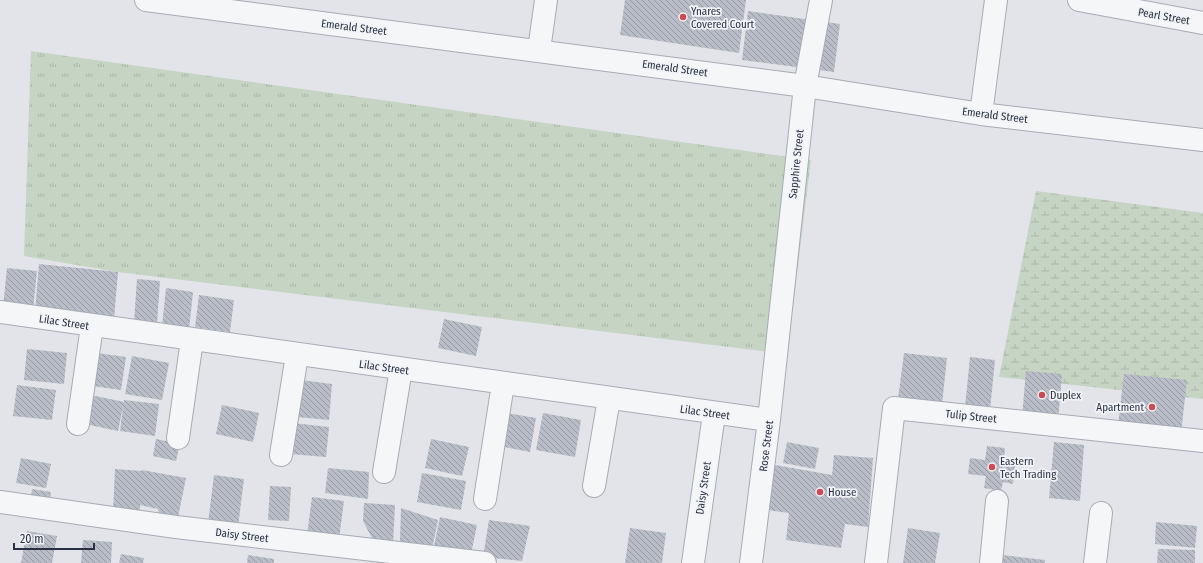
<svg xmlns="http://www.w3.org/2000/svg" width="1203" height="563" font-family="'Fira Sans Condensed',sans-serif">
<defs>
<pattern id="grass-tufts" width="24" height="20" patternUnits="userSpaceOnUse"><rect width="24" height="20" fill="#c6d4c3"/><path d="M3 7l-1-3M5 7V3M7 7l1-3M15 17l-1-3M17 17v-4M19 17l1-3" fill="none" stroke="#aab6a9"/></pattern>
<pattern id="wetland-marsh" width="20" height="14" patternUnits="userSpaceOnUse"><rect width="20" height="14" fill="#c6d4c3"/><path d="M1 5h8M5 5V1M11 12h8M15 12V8" fill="none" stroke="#aab6a9"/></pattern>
<pattern id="building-back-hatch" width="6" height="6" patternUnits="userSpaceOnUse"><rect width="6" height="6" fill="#b9bdc7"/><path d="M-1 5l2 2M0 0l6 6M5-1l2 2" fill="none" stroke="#979aa3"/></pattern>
</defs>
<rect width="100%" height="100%" fill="#e2e4ea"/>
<path fill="url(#grass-tufts)" d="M 31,51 L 811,160 L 787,354 L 118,272 L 24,256 Z"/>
<path fill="url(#wetland-marsh)" d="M 1036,191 L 1203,213 L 1203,399 L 999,377 Z"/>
<path fill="url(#building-back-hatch)" d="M 625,0 L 746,0 L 739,53 L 620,35 Z
M 748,11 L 840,24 L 834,72 L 742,60 Z
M 39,264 L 118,272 L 114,319 L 35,311 Z
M 7,268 L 37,271 L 33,310 L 3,307 Z
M 137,279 L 160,281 L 157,324 L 134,322 Z
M 166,288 L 193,292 L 189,330 L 162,326 Z
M 199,295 L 234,300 L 230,332 L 195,327 Z
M 444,319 L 482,327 L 476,356 L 438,348 Z
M 27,349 L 67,353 L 64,384 L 24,380 Z
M 89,352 L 126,357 L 121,390 L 85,385 Z
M 904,353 L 947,358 L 942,404 L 898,399 Z
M 132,356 L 169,363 L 162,400 L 125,394 Z
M 970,357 L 995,360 L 990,410 L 965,407 Z
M 1026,371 L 1062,374 L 1058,421 L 1022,417 Z
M 1124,374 L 1187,380 L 1180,442 L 1117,434 Z
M 301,380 L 332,384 L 329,420 L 297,417 Z
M 17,385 L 56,390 L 52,420 L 13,416 Z
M 86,394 L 124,402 L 118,431 L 80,423 Z
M 124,400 L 159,404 L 155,436 L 120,431 Z
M 222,405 L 259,413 L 253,442 L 216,434 Z
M 500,412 L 536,418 L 530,452 L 494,445 Z
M 543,413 L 581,420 L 575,457 L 536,450 Z
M 293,423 L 329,427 L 326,457 L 290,454 Z
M 156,439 L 180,444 L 176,461 L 153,456 Z
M 431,439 L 469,447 L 462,476 L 425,468 Z
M 787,442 L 819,448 L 815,469 L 783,463 Z
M 1054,442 L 1084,445 L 1080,501 L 1049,498 Z
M 987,446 L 1005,448 L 1004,458 L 1016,460 L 1013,484 L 1003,482 L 1001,491 L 984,488 L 986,476 L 968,474 L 970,458 L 985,460 Z
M 834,455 L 873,458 L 868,527 L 845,524 L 841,548 L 786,540 L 789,513 L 767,510 L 775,465 L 832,475 Z
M 21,458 L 51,464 L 46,488 L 16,483 Z
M 328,468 L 369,472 L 368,499 L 325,493 Z
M 115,469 L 142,471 L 142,470 L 186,478 L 176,527 L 161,524 L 158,509 L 140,505 L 140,515 L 113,513 Z
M 422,473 L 466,481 L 461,510 L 417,502 Z
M 214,475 L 244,479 L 238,527 L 208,523 Z
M 270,486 L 291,487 L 289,521 L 268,520 Z
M 32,489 L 51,492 L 49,507 L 30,504 Z
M 312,497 L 344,501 L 339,539 L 307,535 Z
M 364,503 L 395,505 L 393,544 L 372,538 L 363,521 Z
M 401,508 L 438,520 L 432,549 L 400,541 Z
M 440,517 L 477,525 L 471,554 L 434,546 Z
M 489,520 L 530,526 L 522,561 L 483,557 Z
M 1156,522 L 1197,526 L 1195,548 L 1155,544 Z
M 630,528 L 666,533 L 662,563 L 625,563 Z
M 908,528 L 940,533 L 935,563 L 903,563 Z
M 27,531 L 57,536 L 52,563 L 21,563 Z
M 83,540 L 112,542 L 111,563 L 81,563 Z
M 1158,549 L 1195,550 L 1195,563 L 1157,563 Z
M 121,554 L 144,558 L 143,563 L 119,563 Z
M 248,555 L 274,559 L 274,563 L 247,563 Z
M 1002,555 L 1045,560 L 1045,563 L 1001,563 Z"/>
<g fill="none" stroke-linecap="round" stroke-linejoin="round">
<defs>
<path id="minor" d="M 146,0 L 805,86 L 981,114 L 1203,140
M 1079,0 L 1203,23
M 539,50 L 546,0
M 981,114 L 996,0
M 0,312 L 769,420
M 78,424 L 92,326
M 178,438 L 192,340
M 281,455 L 297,355
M 384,472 L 401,369
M 594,486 L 609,399
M 485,499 L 503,384
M 0,502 L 176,527 L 485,563
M 693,563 L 714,414
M 751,563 L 769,420 L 805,86 L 821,0
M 876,563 L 894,408 L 1203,441
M 991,563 L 997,501
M 1095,563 L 1101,513"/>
</defs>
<use href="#minor" stroke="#a7abb4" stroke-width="24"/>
<use href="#minor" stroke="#f5f6f8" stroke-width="22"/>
</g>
<g fill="#cc4a52" stroke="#f1f3f7" stroke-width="1.5">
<circle cx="683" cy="17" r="4"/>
<circle cx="1042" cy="395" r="4"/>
<circle cx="1152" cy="407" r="4"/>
<circle cx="992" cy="467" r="4"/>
<circle cx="820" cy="492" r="4"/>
</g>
<g text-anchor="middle" stroke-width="3.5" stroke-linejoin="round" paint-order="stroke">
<g font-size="11" fill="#2a3142" stroke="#f1f3f7" text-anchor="start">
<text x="691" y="15">Ynares<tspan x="691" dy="13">Covered Court</tspan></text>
<text x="1050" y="399">Duplex</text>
<text x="1144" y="411" text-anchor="end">Apartment</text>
<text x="1000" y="465">Eastern<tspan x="1000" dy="13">Tech Trading</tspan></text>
<text x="828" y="496">House</text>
</g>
<g font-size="11" fill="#2a3142" stroke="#f1f3f7">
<text transform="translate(1164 16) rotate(10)" y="4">Pearl Street</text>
<text transform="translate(354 27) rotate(7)" y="4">Emerald Street</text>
<text transform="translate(675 68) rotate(8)" y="4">Emerald Street</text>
<text transform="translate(995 115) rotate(7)" y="4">Emerald Street</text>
<text transform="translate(796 164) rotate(-84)" y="4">Sapphire Street</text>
<text transform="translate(64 322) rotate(9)" y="4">Lilac Street</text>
<text transform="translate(384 367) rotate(8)" y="4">Lilac Street</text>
<text transform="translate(705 412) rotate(8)" y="4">Lilac Street</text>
<text transform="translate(971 416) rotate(6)" y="4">Tulip Street</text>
<text transform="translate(766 446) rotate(-83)" y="4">Rose Street</text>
<text transform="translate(703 488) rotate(-82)" y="4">Daisy Street</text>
<text transform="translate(242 535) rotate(7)" y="4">Daisy Street</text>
</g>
</g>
<path d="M14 543v6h80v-6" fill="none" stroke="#2a3142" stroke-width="2"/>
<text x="20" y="543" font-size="12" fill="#2a3142" stroke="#f1f3f7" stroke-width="3" paint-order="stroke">20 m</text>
</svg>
